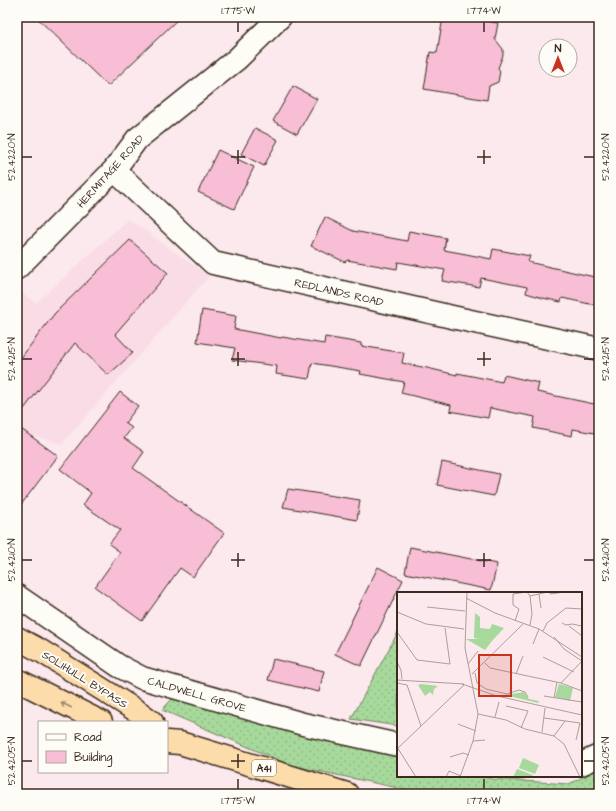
<svg xmlns="http://www.w3.org/2000/svg" width="616" height="811" font-family="'Architects Daughter',sans-serif">
<defs>
<pattern id="grass-dots" width="8" height="8" patternUnits="userSpaceOnUse"><rect width="8" height="8" fill="#a6d99b"/><path d="M2 2h.1M6 6h.1" fill="none" stroke="#90ba85" stroke-width="1.8" stroke-linecap="round"/></pattern>
</defs>
<rect width="100%" height="100%" fill="#fbe9ed"/>
<filter id="ink" filterUnits="userSpaceOnUse"><feTurbulence type="fractalNoise" baseFrequency=".025" numOctaves="2"/><feDisplacementMap in="SourceGraphic" scale="8" xChannelSelector="R" yChannelSelector="G"/><feConvolveMatrix kernelMatrix="1 2 1 2 8 2 1 2 1" color-interpolation-filters="sRGB"/></filter>
<g filter="url(#ink)">
<path fill="#fadce6" d="M 128,219 L 209,276 L 62,444 L 17,431 L 17,290 L 36,303 Z"/>
<path fill="url(#grass-dots)" stroke="#70825c" d="M 398,632 L 398,726 L 351,719 Z
M 172,699 L 398,756 L 398,776 L 479,776 L 492,779 L 569,784 L 599,769 L 599,794 L 426,794 L 290,765 L 162,710 Z"/>
<path fill="#f7bed5" stroke="#3b2a1e" d="M 36,17 L 180,17 L 108,86 Z
M 443,17 L 486,17 L 485,21 L 498,23 L 495,39 L 503,49 L 503,55 L 498,68 L 500,71 L 498,82 L 489,86 L 487,100 L 424,89 L 430,52 L 437,53 Z
M 293,86 L 317,99 L 297,134 L 273,121 Z
M 255,128 L 278,140 L 264,166 L 241,154 Z
M 218,150 L 254,167 L 234,209 L 198,192 Z
M 325,217 L 353,231 L 407,241 L 409,231 L 446,238 L 444,250 L 466,254 L 491,259 L 493,249 L 530,256 L 528,262 L 599,278 L 599,306 L 562,298 L 561,302 L 543,298 L 526,293 L 527,287 L 481,278 L 479,287 L 442,281 L 445,270 L 398,262 L 397,269 L 347,260 L 345,262 L 311,246 Z
M 130,240 L 168,273 L 115,334 L 133,353 L 108,375 L 75,343 L 17,418 L 17,363 L 55,313 Z
M 202,310 L 236,316 L 234,329 L 281,338 L 282,337 L 324,344 L 325,337 L 361,343 L 361,346 L 404,353 L 402,363 L 427,368 L 457,375 L 457,373 L 502,382 L 504,375 L 539,383 L 537,392 L 599,405 L 599,434 L 573,429 L 572,436 L 533,428 L 535,417 L 490,408 L 488,418 L 450,411 L 451,405 L 401,393 L 404,382 L 360,374 L 361,371 L 312,363 L 309,379 L 276,374 L 277,366 L 232,360 L 235,348 L 197,342 Z
M 120,392 L 138,406 L 125,423 L 132,428 L 124,438 L 144,452 L 133,468 L 224,533 L 193,577 L 180,568 L 142,621 L 95,587 L 120,552 L 109,544 L 120,530 L 83,505 L 91,493 L 60,469 Z
M 17,426 L 58,456 L 17,510 Z
M 442,462 L 499,474 L 494,496 L 437,485 Z
M 288,489 L 360,500 L 357,520 L 283,507 Z
M 410,547 L 497,564 L 491,590 L 405,573 Z
M 378,567 L 403,580 L 361,666 L 335,654 Z
M 273,659 L 324,671 L 319,692 L 268,680 Z"/>
<g fill="none" stroke-linecap="round" stroke-linejoin="round">
<defs>
<path id="minor" d="M 114,170 L 213,263 L 461,319 L 599,349
M 17,268 L 114,170 L 137,139 L 237,59 L 280,17
M 17,596 L 119,666 L 142,678 L 303,724 L 398,745
M 581,764 L 599,756"/>
<path id="trunk" d="M 17,638 L 41,651 L 140,713 L 152,722
M 17,680 L 101,722
M 167,742 L 180,743 L 347,794"/>
</defs>
<use href="#minor" stroke="#3b2a1e" stroke-width="25"/>
<use href="#trunk" stroke="#3b2a1e" stroke-width="25"/>
<use href="#minor" stroke="#fdfcf7" stroke-width="22"/>
<use href="#trunk" stroke="#fddcac" stroke-width="22"/>
</g>
<defs><path id="oneway-shaft" d="M-6 0H5M1.5-3L5.5 0L1.5 3" fill="none" stroke-width="1.6" stroke-linecap="round" stroke-linejoin="round"/></defs>
<use stroke="#9c8365" href="#oneway-shaft" transform="translate(66 705) rotate(-153)"/>
</g>
<path fill="none" stroke="#3b2a1e" stroke-width="1.5" d="M 238,22 L 238,32M 484,22 L 484,32M 238,150 L 238,164M 484,150 L 484,164M 22,157 L 32,157M 231,157 L 245,157M 477,157 L 491,157M 584,157 L 594,157M 238,352 L 238,366M 484,352 L 484,366M 22,359 L 32,359M 231,359 L 245,359M 477,359 L 491,359M 584,359 L 594,359M 238,553 L 238,567M 484,553 L 484,567M 22,560 L 32,560M 231,560 L 245,560M 477,560 L 491,560M 584,560 L 594,560M 238,754 L 238,768M 22,761 L 32,761M 231,761 L 245,761M 584,761 L 594,761M 238,779 L 238,789M 484,779 L 484,789"/>
<g text-anchor="middle" stroke-width="4" stroke-linejoin="round" paint-order="stroke">
<rect fill="#fdfcf7" stroke="#75695f" stroke-width="1" x="252" y="760" width="24" height="16" rx="3"/>
<g font-size="10" font-weight="bold" fill="#3b2a1e">
<text x="264" y="772">A41</text>
</g>
<g font-size="11" fill="#3b2a1e" stroke="#fdfcf7">
<text transform="translate(110 171) rotate(-48)" y="4">HERMITAGE ROAD</text>
<text transform="translate(339 292) rotate(13)" y="4">REDLANDS ROAD</text>
<text transform="translate(85 679) rotate(32)" y="4">SOLIHULL BYPASS</text>
<text transform="translate(197 694) rotate(16)" y="4">CALDWELL GROVE</text>
</g>
</g>
<g transform="translate(397 592)">
<rect width="185" height="185" fill="#fbe9ed"/>
<path d="M 162,92 L 176,96 L 173,109 L 158,105 ZM 91,99 L 107,103 L 127,100 L 132,107 L 142,109 L 141,111 Z" fill="#a6d99b"/>
<path d="M 24,92 L 41,94 L 37,97 L 36,103 L 33,100 L 28,104 L 21,93 Z" fill="#a6d99b"/>
<path d="M 69,47 L 86,47 L 95,49 L 88,58 ZM 126,166 L 142,173 L 138,182 L 122,176 ZM 120,177 L 136,183 L 135,185 L 116,185 Z" fill="#a6d99b"/>
<path d="M 78,21 L 83,25 L 83,36 L 93,37 L 95,32 L 107,36 L 95,49 L 77,46 Z" fill="#a6d99b"/>
<path fill="none" stroke="#ae9d9a" stroke-width="1" d="M 151,0 L 154,2 L 167,0M 142,2 L 144,16M 69,6 L 98,21 L 142,37 L 185,65M 30,15 L 68,19M 0,20 L 29,32 L 67,37M 118,29 L 122,17 L 116,13 L 116,2 L 130,0 L 133,4M 165,31 L 169,33 L 175,32 L 185,34M 133,33 L 135,22 L 133,4 L 151,0M 172,34 L 185,44M 146,39 L 150,31 L 169,16 L 185,17M 0,40 L 20,68 L 53,72 L 48,36M 157,45 L 167,57 L 185,69M 136,52 L 142,37M 146,65 L 177,80M 0,70 L 4,78 L 5,87M 88,71 L 93,76 L 164,91 L 185,99M 71,72 L 81,59M 78,81 L 80,91 L 89,97 L 110,102 L 122,98 L 128,100 L 131,105M 75,82 L 126,32M 119,82 L 126,64M 0,88 L 67,92M 0,91 L 10,93 L 24,134M 164,91 L 185,69M 65,92 L 100,104 L 185,123M 147,104 L 185,110M 157,106 L 160,90M 109,114 L 131,119 L 124,136M 81,122 L 109,128 L 128,137 L 157,144 L 167,152 L 183,185M 98,125 L 102,110M 147,126 L 183,131 L 179,148M 61,132 L 79,139M 145,140 L 148,116M 157,144 L 168,129M 76,149 L 88,148M 0,155 L 19,185M 1,156 L 67,93M 53,165 L 66,161 L 72,163M 49,185 L 52,179 L 64,184M 63,185 L 76,149 L 81,122 L 68,56 L 70,0"/>
<path fill="#c8321e" fill-opacity="0.15" stroke="#c8321e" stroke-width="2" d="M 82,63 L 114,63 L 114,104 L 82,104 Z"/>
<rect width="185" height="185" fill="none" stroke="#3b2a1e" stroke-width="2"/>
</g>
<rect width="616" height="811" fill="none" stroke="#fdfcf7" stroke-width="44"/>
<rect x="38" y="721" width="130" height="52" fill="#fdfcf7" stroke="#afa8a0"/>
<rect x="46" y="734" width="20" height="6" fill="#fdfcf7" stroke="#afa8a0"/>
<text x="74" y="741" font-size="12" fill="#3b2a1e">Road</text>
<rect x="46" y="751" width="20" height="12" fill="#f7bed5" stroke="#afa8a0"/>
<text x="74" y="761" font-size="12" fill="#3b2a1e">Building</text>
<g transform="translate(558 58)"><circle r="19" fill="#fdfcf7" stroke="#afa8a0"/>
<path d="M0-3L7 15L0 10L-7 15Z" fill="#c8321e"/>
<text y="-6" font-size="11" font-weight="bold" text-anchor="middle" fill="#3b2a1e">N</text>
</g>
<rect x="22" y="22" width="572" height="767" fill="none" stroke="#3b2a1e" stroke-width="1.5"/>
<g font-size="10" text-anchor="middle" fill="#3b2a1e">
<text x="238" y="14">1.775°W</text>
<text x="484" y="14">1.774°W</text>
<text transform="translate(11 157) rotate(-90)" y="4">52.4220°N</text>
<text transform="translate(605 157) rotate(-90)" y="4">52.4220°N</text>
<text transform="translate(11 359) rotate(-90)" y="4">52.4215°N</text>
<text transform="translate(605 359) rotate(-90)" y="4">52.4215°N</text>
<text transform="translate(11 560) rotate(-90)" y="4">52.4210°N</text>
<text transform="translate(605 560) rotate(-90)" y="4">52.4210°N</text>
<text transform="translate(11 761) rotate(-90)" y="4">52.4205°N</text>
<text transform="translate(605 761) rotate(-90)" y="4">52.4205°N</text>
<text x="238" y="804">1.775°W</text>
<text x="484" y="804">1.774°W</text>
</g>
</svg>
